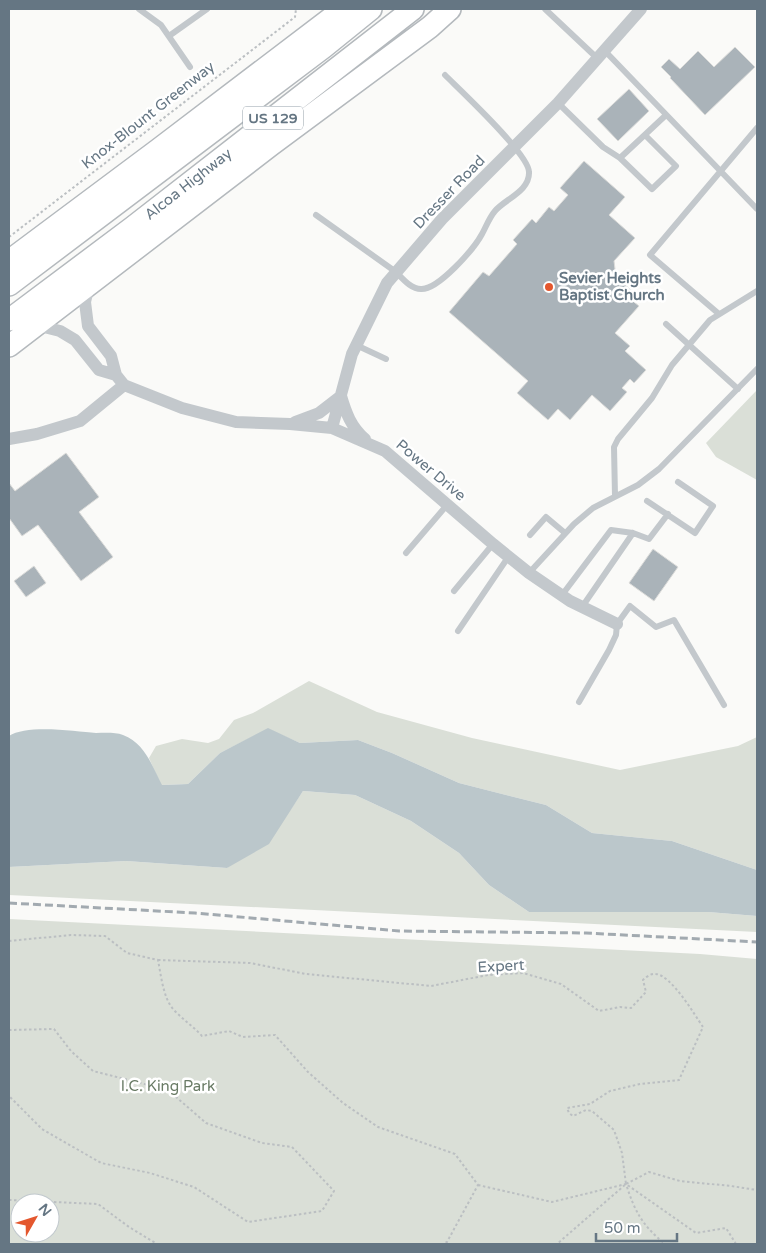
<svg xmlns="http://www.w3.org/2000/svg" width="766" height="1253" font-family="'Varela Round',sans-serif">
<rect width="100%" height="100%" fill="#fafaf8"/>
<path fill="#dadfd7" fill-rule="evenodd" d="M 757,390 L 757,480 L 716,457 L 706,443 Z
M 309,681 L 377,712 L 472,738 L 620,770 L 738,746 L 757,737 L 757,870 L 672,841 L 592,833 L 546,805 L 459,783 L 392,753 L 358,740 L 300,743 L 268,729 L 220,753 L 188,784 L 161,785 L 149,758 L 156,746 L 182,739 L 208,743 L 219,739 L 234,720 L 253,713 Z
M 303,791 L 355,795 L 411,821 L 459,853 L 489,885 L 529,912 L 708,912 L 757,916 L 757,932 L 9,895 L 9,867 L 126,861 L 227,868 L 291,809 Z
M 9,919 L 700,954 L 757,959 L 757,1244 L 9,1244 ZM 20,1203 L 50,1203 L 50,1233 L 20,1233 Z"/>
<path fill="#bbc7cb" d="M 268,728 L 300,743 L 358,740 L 392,753 L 459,783 L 546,805 L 592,833 L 672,841 L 757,870 L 757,916 L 708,912 L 529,912 L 489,885 L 459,853 L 411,821 L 355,795 L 303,791 L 269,844 L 227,868 L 126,861 L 9,867 L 9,736 C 26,724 75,731 96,733 C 104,733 115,732 123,735 C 145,743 152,766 162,785 L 188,784 L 220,753 Z"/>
<path fill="#aab3b9" stroke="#dcdcda" d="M 735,47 L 755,67 L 705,115 L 670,78 L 671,77 L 661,67 L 669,59 L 680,69 L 698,51 L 714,67 Z
M 629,89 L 649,111 L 618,141 L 597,119 Z
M 584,161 L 625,197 L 609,215 L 635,238 L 614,261 L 616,277 L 639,297 L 634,302 L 639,306 L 615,333 L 630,346 L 625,351 L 646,370 L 634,383 L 630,379 L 622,388 L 627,392 L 610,411 L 592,395 L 570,420 L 558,409 L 548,420 L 517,393 L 528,381 L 449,312 L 483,272 L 489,276 L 517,244 L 513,240 L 532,219 L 536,223 L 549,207 L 554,211 L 568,195 L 560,188 Z
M 66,453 L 99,497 L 79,512 L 113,557 L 81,581 L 38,525 L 22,536 L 9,518 L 9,483 L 15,491 Z
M 653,549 L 678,567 L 654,601 L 629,583 Z
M 34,566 L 46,583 L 26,597 L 14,581 Z"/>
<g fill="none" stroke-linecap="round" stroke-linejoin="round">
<defs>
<path id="motorway" d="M 9,261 L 159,149 L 343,9
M 9,285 L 324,47 L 371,9
M 9,320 L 133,227 L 413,9
M 9,346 L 271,145 L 430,27 L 450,9"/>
</defs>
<use href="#motorway" stroke="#b4b9bd" stroke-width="24"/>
<path stroke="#bbbfc2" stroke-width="2" stroke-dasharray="2.5 2.5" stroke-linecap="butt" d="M 9,237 L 295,17 L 296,9
M 9,941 L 71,935 L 105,936 L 127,953 L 158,960 C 161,975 163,997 173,1009 C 182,1019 193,1026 202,1036 L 229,1031 L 243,1037 L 275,1035 L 308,1072 L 343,1103 L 378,1127 L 455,1154 L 478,1185 L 447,1242 L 443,1244
M 158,960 L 250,963 L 306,974 L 431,986 L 488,975 L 523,973 L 561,984 L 599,1011 L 620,1007 L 631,1008 L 646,992 L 643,980 C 646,977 651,973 656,974 C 672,976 694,1014 703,1027 L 679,1080 L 640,1084 L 610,1091 L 590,1104 L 567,1108 L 569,1113 L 573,1116 L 586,1110 L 592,1111 L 614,1130 L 622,1153 L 626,1184 L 557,1244
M 9,1030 L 54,1029 L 71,1051 L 93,1071 L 168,1090 L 206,1123 L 262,1143 L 292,1147 L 334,1191 L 322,1211 L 248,1222 L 194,1187 L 150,1173 L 101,1163 L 42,1129 L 9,1096
M 478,1185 L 552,1202 L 626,1184 C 635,1212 642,1225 665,1244
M 9,1200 L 98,1204 L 129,1227 L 157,1244
M 736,1244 L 726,1228 L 696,1233 L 626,1184 L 649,1172 L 680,1181 L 731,1186 L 757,1190"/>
<path stroke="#c3c8cc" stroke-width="6" d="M 139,9 L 161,25 L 190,67
M 545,9 L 597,58
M 169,36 L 207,9
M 604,50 L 757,209
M 558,103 L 603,147 L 620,158 L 652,189 L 676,166 L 645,135
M 620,158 L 666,115
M 316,215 L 396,272 C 403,279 411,289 421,289 C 438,290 474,249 482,234 C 486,227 489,218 495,211 C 505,199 530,191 529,172 C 529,154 461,91 445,75
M 719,314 L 650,255 L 757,128
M 666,324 L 738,389
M 356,345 L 386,359
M 615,496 L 614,447 L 618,439 L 652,398 L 672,365 L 710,320 L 757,291
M 647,501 L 695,533 L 713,506 L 678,482
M 530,535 L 546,517 L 565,533
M 406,553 L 447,505
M 529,573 L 574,524 L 593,508 L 638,485 L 659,469 L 757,369
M 454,591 L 493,544
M 562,595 L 611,530 L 633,533 L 649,539 L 668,514
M 582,607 L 633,533
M 458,631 L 509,556
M 579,702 L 609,650 L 616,635 L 617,624 L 630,606 L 656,627 L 674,620 L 724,705"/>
<path stroke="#c3c8cc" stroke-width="12" d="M 89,285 L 85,302 L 88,326 L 111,356 L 116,375 L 124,385 L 182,408 L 236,422 L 290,424 L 332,428 L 385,451 L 493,544 L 529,573 L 570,601 L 617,624
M 36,325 L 60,331 L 75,340 L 99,370 L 116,375
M 295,422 L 319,413 L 341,396 C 346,413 351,427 365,439
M 332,428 L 352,354 L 387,283 L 442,219 L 558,103 L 641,9
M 9,439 L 37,434 L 80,421 L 124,385"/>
<use href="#motorway" stroke="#fff" stroke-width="21"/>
<path stroke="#a2aab0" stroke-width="3" stroke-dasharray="8 4" stroke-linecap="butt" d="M 9,903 L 195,913 L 399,931 L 586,933 L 757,942"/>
</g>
<circle fill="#e4572e" stroke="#fff" stroke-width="2" cx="549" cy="287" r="5"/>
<g text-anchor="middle" stroke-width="5" stroke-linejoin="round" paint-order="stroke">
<rect fill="#fff" stroke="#939fa8" stroke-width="1" x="243" y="106.5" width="60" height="23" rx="4"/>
<g font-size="14" font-weight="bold" fill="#657683">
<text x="273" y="123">US 129</text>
</g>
<g font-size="15" fill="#657683" stroke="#fff">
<text transform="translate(148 115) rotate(-38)" y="5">Knox-Blount Greenway</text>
<text transform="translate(188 184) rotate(-38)" y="5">Alcoa Highway</text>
<text transform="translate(449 192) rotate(-46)" y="5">Dresser Road</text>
<text transform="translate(431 470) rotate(40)" y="5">Power Drive</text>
<text transform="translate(501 966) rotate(-3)" y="5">Expert</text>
</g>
<g font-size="15" font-weight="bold" fill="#657683" stroke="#fff" text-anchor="start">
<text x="559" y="283">Sevier Heights<tspan x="559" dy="17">Baptist Church</tspan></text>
</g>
<g font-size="15" fill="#687a64" stroke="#fff">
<text x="168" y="1091">I.C. King Park</text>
</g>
</g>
<rect width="766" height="1253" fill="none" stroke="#657683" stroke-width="20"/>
<g transform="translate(35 1218) rotate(51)"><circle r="24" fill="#ffffff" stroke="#c1c8cd"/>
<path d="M0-4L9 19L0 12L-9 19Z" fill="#e4572e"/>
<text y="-8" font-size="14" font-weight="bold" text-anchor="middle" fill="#657683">N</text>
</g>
<path d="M596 1233v8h81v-8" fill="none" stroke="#657683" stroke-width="2.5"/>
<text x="604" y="1233" font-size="15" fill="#657683" stroke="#ffffff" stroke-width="4" paint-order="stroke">50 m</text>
</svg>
